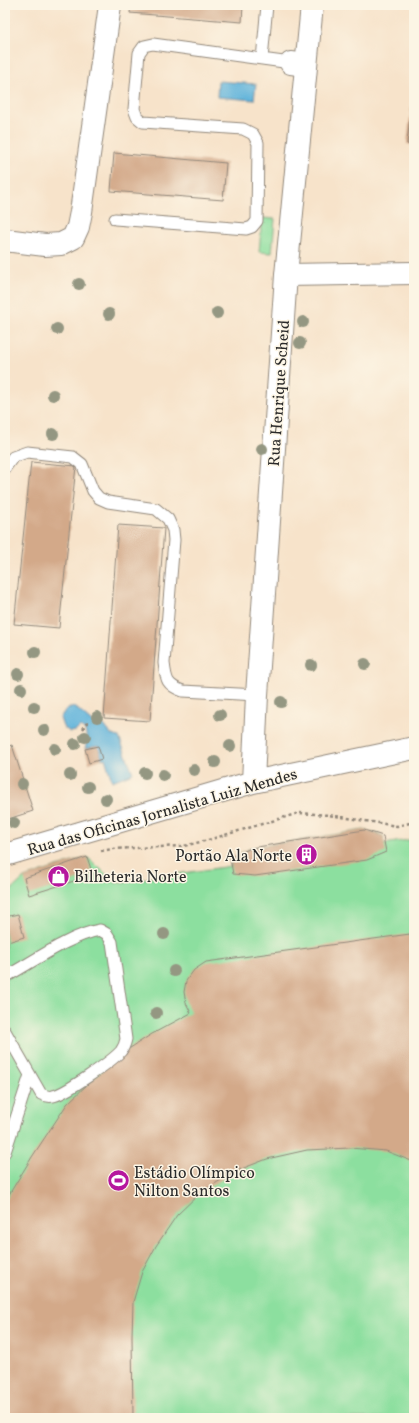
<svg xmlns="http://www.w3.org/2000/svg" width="419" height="1423" font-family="Vollkorn,serif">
<rect width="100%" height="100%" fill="#fcf5e5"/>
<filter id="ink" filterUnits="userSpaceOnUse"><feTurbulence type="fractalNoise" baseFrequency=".025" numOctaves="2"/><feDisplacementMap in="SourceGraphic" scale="8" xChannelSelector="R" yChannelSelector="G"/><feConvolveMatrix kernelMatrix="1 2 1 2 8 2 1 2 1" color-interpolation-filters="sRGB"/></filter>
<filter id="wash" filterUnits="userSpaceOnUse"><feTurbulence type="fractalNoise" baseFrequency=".012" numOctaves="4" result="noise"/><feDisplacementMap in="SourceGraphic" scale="16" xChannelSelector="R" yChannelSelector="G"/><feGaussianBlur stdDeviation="0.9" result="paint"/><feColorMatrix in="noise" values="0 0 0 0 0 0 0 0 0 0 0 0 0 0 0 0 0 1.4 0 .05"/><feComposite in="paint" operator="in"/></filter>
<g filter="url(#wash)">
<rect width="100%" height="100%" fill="#f7e3ca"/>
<path fill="#8cdf9f" stroke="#5c8565" d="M 262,218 L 275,219 L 272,253 L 259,252 Z
M 364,830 L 383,836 L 384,844 L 414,839 L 414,1418 L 5,1418 L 5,896 L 24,878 L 87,857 L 116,883 L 231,866 L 230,858 L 251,848 Z"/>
<path fill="#5fb3db" stroke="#456f83" d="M 218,81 L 256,84 L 254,100 L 217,97 Z
M 75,707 L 93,723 L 103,724 L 112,735 L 119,737 L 133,773 L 112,781 L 105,758 L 102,759 L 98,746 L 85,749 L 87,739 L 85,730 L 80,727 L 76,731 L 70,732 L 63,727 L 60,718 L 66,709 Z"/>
<g id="blocks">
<path fill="#d3a989" d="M 131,5 L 243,5 L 242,22 L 130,13 Z
M 411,107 L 414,107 L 414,145 L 407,144 Z
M 114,153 L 226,163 L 223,200 L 111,191 Z
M 31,462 L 76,466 L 59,628 L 14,624 Z
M 118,525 L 164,528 L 150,721 L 104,718 Z
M 12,745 L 33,811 L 5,820 L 5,747 Z
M 98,746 L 102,759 L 89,763 L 85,749 Z
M 364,830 L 383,836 L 386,852 L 367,860 L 255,876 L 233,874 L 230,858 L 251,848 Z
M 87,857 L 93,875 L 29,895 L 24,878 Z
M 18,914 L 24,937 L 8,942 L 5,931 L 5,917 Z
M 410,934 L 414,935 L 414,1162 L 386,1151 L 350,1148 L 307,1150 L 267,1159 L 236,1171 L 201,1192 L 177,1215 L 156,1246 L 142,1272 L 133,1302 L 132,1336 L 133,1418 L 5,1418 L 5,1201 L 32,1157 L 67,1104 L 116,1057 L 152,1034 L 191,1013 L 186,1003 L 184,992 L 186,981 L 194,970 L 206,962 Z"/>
</g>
</g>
<g filter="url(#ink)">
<use href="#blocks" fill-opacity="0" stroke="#91877a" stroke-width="1"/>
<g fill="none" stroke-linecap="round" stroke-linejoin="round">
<defs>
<path id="service" d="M 262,59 L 267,5
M 115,219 L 246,229 L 252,227 L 257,221 L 258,143 L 253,134 L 243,129 L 143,122 L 137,117 L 134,109 L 139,53 L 144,46 L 153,44 L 291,63
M 5,468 L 13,457 L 27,452 L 73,457 L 82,464 L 93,491 L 99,498 L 108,502 L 156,509 L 168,519 L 173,530 L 174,540 L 164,663 C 166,679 166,685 183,691 L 257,695
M 5,977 C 33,962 70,935 100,930 L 107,934 L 112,942 L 126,1039 C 125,1044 124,1047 121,1051 C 112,1061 65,1094 53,1096 C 49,1097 45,1096 41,1094 L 5,1031
M 5,1152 L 30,1075"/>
<path id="minor" d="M 291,63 L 306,65
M 5,240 L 45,245 L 61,244 L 73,238 L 78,227 L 81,212 L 110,5
M 286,275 L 414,273"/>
<path id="tertiary" d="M 253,782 L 257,695 L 286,275 L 312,5
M 5,855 L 253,782 L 414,748"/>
</defs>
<use href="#service" stroke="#91877a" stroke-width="13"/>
<use href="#minor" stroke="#91877a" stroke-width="24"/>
<use href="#tertiary" stroke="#91877a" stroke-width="24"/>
<path stroke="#91877a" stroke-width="2.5" stroke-dasharray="3 3" stroke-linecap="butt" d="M 83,729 L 89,720
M 101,851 L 112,849 L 184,846 L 208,840 L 299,813 L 329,815 L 397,826 L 414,822"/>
<use href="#service" stroke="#fff" stroke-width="11"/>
<use href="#minor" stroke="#fff" stroke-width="22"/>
<use href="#tertiary" stroke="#fff" stroke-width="22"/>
</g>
<g fill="#949782">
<circle cx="79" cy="284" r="6"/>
<circle cx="217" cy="313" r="6"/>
<circle cx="109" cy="314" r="6"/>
<circle cx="303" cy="322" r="6"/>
<circle cx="57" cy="329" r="6"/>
<circle cx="300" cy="343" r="6"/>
<circle cx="53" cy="395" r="6"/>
<circle cx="53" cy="434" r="6"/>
<circle cx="262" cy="449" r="6"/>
<circle cx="35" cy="652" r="6"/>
<circle cx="365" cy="664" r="6"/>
<circle cx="311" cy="665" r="6"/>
<circle cx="18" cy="674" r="6"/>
<circle cx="21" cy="689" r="6"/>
<circle cx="281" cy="702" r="6"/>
<circle cx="34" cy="707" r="6"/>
<circle cx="220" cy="715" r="6"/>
<circle cx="97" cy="717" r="6"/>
<circle cx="44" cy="730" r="6"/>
<circle cx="85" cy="737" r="6"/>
<circle cx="75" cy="744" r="6"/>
<circle cx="230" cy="746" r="6"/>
<circle cx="55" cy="749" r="6"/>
<circle cx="215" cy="762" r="6"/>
<circle cx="194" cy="770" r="6"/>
<circle cx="145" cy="773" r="6"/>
<circle cx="70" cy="775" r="6"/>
<circle cx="163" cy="775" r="6"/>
<circle cx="22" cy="784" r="6"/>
<circle cx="88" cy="787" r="6"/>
<circle cx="106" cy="799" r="6"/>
<circle cx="14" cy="823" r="6"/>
<circle cx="164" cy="934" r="6"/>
<circle cx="174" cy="971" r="6"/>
<circle cx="156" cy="1013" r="6"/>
</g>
</g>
<defs>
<symbol id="building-disc" viewBox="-11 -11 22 22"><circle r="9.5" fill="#b5179e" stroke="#fcf5e5"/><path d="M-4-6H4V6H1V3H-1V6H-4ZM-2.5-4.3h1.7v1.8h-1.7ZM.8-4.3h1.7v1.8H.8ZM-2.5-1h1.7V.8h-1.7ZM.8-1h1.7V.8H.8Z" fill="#fff"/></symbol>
<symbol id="shop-disc" viewBox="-11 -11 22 22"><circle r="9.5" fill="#b5179e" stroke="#fcf5e5"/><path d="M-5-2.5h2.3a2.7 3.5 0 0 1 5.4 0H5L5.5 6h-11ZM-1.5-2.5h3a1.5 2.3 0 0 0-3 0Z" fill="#fff"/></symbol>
<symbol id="stadium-disc" viewBox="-11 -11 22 22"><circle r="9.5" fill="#b5179e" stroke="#fcf5e5"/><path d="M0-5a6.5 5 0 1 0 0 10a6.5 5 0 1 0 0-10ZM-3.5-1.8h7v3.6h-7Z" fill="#fff"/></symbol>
</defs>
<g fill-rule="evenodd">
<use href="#building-disc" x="294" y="842" width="25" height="25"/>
<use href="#shop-disc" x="46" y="864" width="25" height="25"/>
<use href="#stadium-disc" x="106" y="1168" width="25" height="25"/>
</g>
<g text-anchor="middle" stroke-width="3" stroke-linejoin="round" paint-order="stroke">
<g font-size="16" fill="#2b2b2b" stroke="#fcf5e5">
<text transform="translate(278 393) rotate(-86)" y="6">Rua Henrique Scheid</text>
<text transform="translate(162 811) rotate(-16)" y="6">Rua das Oficinas Jornalista Luiz Mendes</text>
</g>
<g font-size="16" fill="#2b2b2b" stroke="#fcf5e5" text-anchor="start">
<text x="292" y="861" text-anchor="end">Portão Ala Norte</text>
<text x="74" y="882">Bilheteria Norte</text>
<text x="134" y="1178">Estádio Olímpico<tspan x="134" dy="18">Nilton Santos</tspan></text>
</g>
</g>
<rect width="419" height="1423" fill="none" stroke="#fcf5e5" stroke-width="20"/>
</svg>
